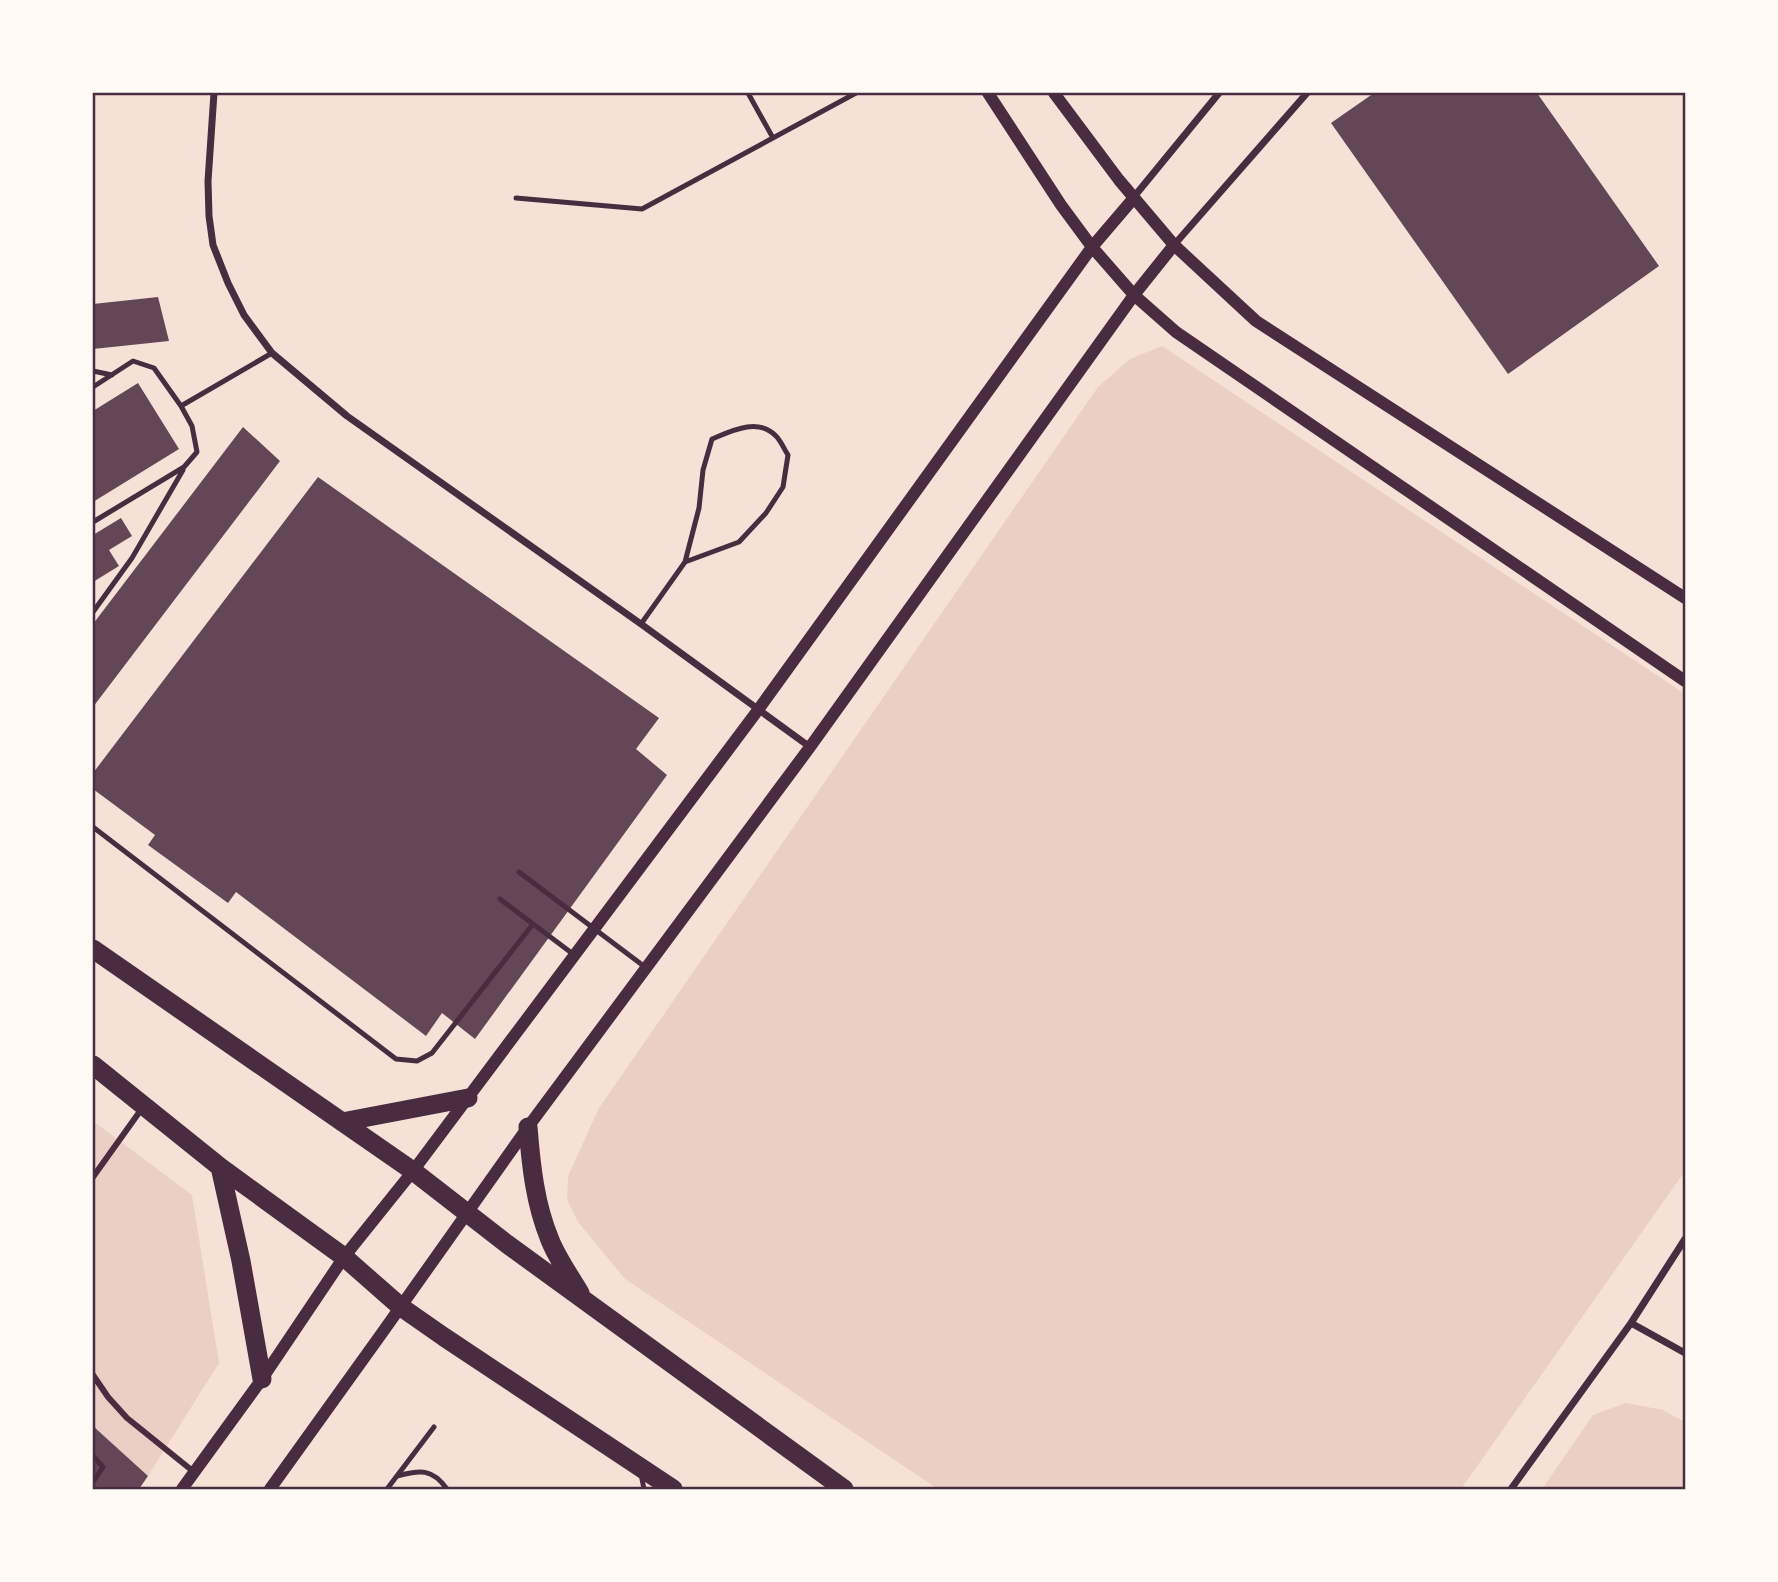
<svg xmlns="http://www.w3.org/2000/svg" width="1778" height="1582" font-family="Ubuntu,sans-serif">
<rect width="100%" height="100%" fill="#f7e1d7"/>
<path fill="#ebcfc5" d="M 1162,346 L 1685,694 L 1685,1171 L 1461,1489 L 938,1489 L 625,1279 L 578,1222 L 567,1200 L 568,1176 L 599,1108 L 1098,387 L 1130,359 Z
M 93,1121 L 192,1195 L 219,1363 L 148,1476 L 93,1426 Z
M 1626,1403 L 1663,1410 L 1685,1422 L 1685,1489 L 1542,1489 L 1593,1415 Z"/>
<path fill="#644757" d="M 1374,93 L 1537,93 L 1659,266 L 1508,374 L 1331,123 Z
M 158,297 L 169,341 L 93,349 L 93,304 Z
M 138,383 L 179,449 L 93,502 L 93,411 Z
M 243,427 L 280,461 L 93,707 L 93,624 Z
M 318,477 L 659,718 L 636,749 L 667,775 L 475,1039 L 442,1013 L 426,1036 L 236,892 L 228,903 L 148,845 L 155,835 L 93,789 L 93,773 Z
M 121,518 L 132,536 L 109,550 L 119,566 L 93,582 L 93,535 Z
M 93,1426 L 148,1476 L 139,1489 L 93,1489 Z"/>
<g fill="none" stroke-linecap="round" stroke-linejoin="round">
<path stroke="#4a2c40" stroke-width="5" d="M 748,93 L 773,138
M 516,198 L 642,209 L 856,93
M 93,371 L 112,375
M 93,387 L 133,361 L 154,368 L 181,406 L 192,426 L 197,452 L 184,467 L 93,522
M 181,406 L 272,353
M 93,612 L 132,558 L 183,470
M 641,624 L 685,562 L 699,508 L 703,470 L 712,439 C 731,431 758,417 776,436 C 781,441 784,449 788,455 L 783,487 L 766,513 L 739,542 L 685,562
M 93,827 L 396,1059 L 417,1061 L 432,1053 L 533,924
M 519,872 L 645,967
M 500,899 L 573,954
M 93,1456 L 103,1467 L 93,1482
M 641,1474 L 644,1489
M 397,1476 C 420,1470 432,1468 447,1489
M 387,1489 L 434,1427"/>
<path stroke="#4a2c40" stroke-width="6" d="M 93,1177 L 143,1107
M 93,1375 L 108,1397 L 127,1418 L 194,1472"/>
<path stroke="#4a2c40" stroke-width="7" d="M 214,93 L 208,181 L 209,216 L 213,245 L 228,283 L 244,315 L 272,353 L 347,416 L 641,624 L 810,747
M 1133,198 L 1219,93
M 1174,245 L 1307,93
M 1631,1323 L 1685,1353
M 1511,1489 L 1631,1323 L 1685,1239"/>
<path stroke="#4a2c40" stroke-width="12" d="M 988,93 L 1061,205 L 1092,247 L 1134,295 L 1176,332 L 1685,681
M 1054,93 L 1119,180 L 1174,245 L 1256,321 L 1685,598
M 182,1489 L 262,1379 L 344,1257 L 413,1171 L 758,710 L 1092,247 L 1133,199
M 270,1489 L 382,1333 L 528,1127 L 810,747 L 1134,295 L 1174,245"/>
<path stroke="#4a2c40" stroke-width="19" d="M 93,949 L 413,1171 L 507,1244 L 844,1489
M 93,1065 L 220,1167 L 344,1257 L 401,1307 L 444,1337 L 673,1489
M 342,1122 L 468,1098
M 528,1127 C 531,1165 535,1204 550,1240 C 557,1258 570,1276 580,1293
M 220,1167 L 241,1261 L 262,1379"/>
</g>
<rect width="1778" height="1582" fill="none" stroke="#fffaf5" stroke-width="189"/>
<rect x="94" y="94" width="1590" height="1394" fill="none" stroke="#4a2c40" stroke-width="2.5"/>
</svg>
